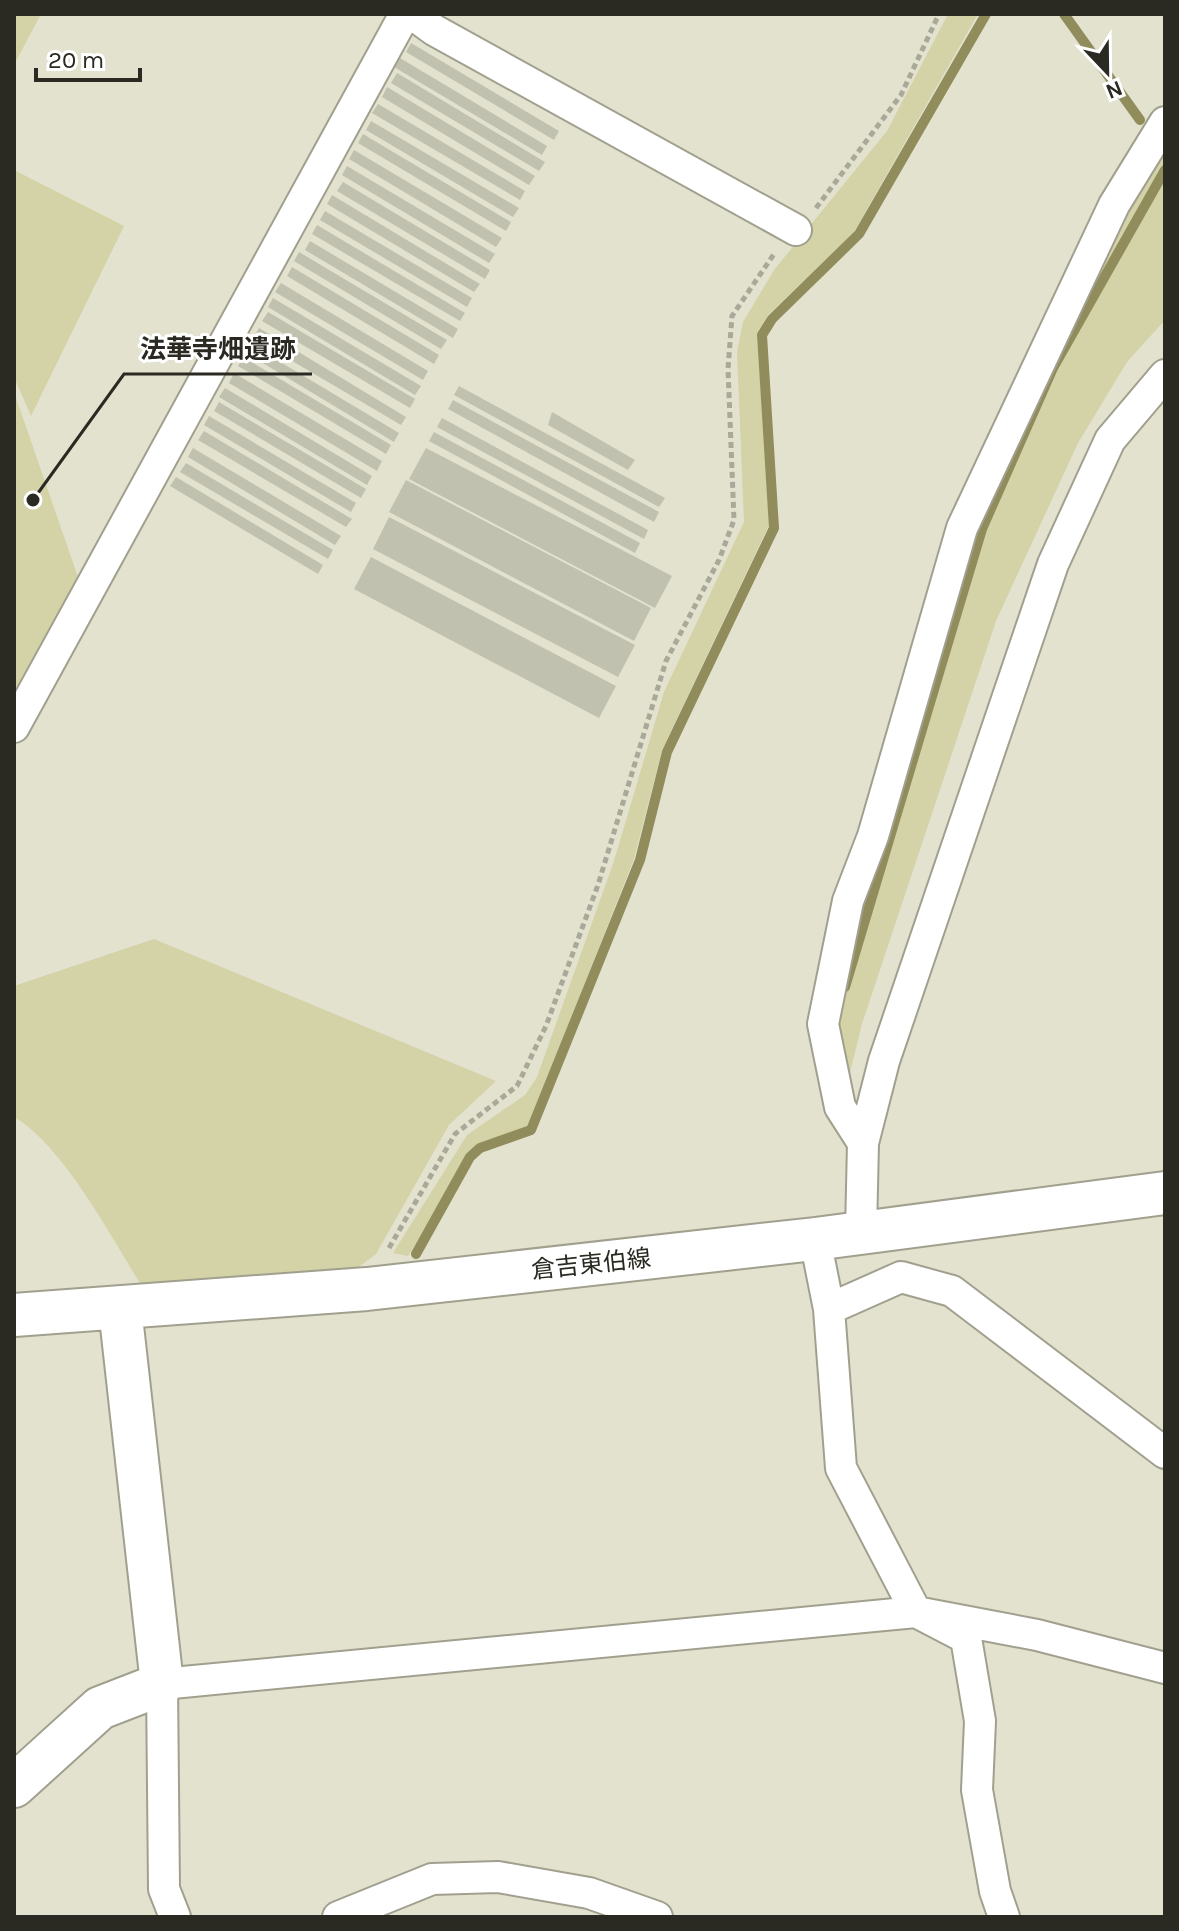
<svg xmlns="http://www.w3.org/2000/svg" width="1179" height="1931" font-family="Karla,'Noto Sans JP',sans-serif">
<rect width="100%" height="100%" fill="#e3e2cf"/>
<path fill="#d4d2a7" d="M 14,14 L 41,14 L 14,65 Z
M 948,14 L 978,14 L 854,232 L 768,315 L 757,333 L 769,525 L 662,750 L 634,859 L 528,1126 L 480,1143 L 408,1256 L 393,1253 L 467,1135 L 525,1095 L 537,1077 L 614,861 L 664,692 L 744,522 L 737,352 L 743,322 L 774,270 L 887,131 Z
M 1165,138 L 1165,320 L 1127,362 L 1078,443 L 996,621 L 862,1024 L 846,1089 L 834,1055 L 848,933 L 973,521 L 1013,434 Z
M 14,170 L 124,226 L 31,416 L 14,377 Z
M 14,392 L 79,580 L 14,694 Z
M 154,939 L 496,1081 L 449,1125 L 376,1254 L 339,1282 L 148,1296 C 116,1246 64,1145 14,1117 L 14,986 Z"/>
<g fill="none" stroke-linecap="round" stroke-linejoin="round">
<path stroke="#908c5c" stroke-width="10" d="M 1064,14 L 1140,120
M 845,987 L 982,529 L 1053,368 L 1165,170
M 416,1254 L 470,1157 L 480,1148 L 531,1130 L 640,860 L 667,752 L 774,528 L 762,335 L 772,319 L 859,234 L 986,14"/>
</g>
<path fill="#c1c1af" d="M 411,43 L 559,131 L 554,140 L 406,52 Z
M 400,58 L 547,146 L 542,155 L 394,67 Z
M 397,73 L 545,162 L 539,171 L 391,83 Z
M 387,87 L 535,176 L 529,185 L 382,97 Z
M 378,104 L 525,191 L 520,200 L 372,113 Z
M 371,121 L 519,208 L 513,217 L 366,130 Z
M 363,134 L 511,222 L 506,231 L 358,143 Z
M 354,150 L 502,238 L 496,247 L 349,159 Z
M 347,166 L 495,254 L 489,263 L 342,175 Z
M 343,182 L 490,270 L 485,279 L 337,191 Z
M 332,195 L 480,284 L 474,292 L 327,204 Z
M 325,211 L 472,298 L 467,307 L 320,220 Z
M 317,225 L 465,313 L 460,321 L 312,234 Z
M 310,241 L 458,329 L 453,338 L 305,250 Z
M 299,252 L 447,340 L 441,349 L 294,261 Z
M 292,267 L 439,355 L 434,364 L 287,276 Z
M 281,283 L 428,371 L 423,380 L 275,292 Z
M 273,298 L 421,386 L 415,395 L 268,307 Z
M 268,312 L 415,399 L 410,408 L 262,321 Z
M 259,328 L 406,417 L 401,425 L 253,338 Z
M 252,345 L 399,433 L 394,442 L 246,353 Z
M 243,357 L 391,445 L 386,454 L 238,366 Z
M 234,373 L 382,461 L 377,471 L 229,383 Z
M 459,386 L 665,498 L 659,507 L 454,395 Z
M 225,388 L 372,476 L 367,485 L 219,397 Z
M 453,400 L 659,512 L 654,522 L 448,409 Z
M 219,402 L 366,489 L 361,498 L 214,411 Z
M 552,412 L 635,460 L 628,470 L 548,425 Z
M 209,416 L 356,503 L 351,512 L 204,425 Z
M 442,418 L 648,530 L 644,539 L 437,427 Z
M 204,431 L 352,519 L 346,527 L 198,440 Z
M 434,432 L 640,543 L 635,553 L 429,441 Z
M 193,448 L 341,536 L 335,545 L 188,457 Z
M 426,448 L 672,576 L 655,608 L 409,479 Z
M 186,463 L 333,550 L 328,559 L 180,472 Z
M 176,477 L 323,565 L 318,574 L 170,486 Z
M 406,480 L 651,608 L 634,641 L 389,512 Z
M 389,517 L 635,645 L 618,677 L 373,549 Z
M 371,557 L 616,686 L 599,718 L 354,589 Z"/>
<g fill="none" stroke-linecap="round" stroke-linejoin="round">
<defs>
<path id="street" d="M 412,14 L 434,30 L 796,230
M 14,727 L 405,14
M 863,1143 L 840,1107 L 823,1024 L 848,901 L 873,836 L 962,528 L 1114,205 L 1165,122
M 861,1232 L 863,1143 L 884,1061 L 1053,564 L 1110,440 L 1165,375
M 815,1239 L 829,1309 L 841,1468 L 916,1612 L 966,1638 L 980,1721 L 977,1790 L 995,1891 L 1004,1917
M 829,1309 L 901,1277 L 952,1291 L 1165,1453
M 175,1917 L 164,1889 L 162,1684 L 916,1612 L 1037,1635 L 1165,1668
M 338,1917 L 432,1879 L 498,1877 L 589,1893 L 657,1917"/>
<path id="secondary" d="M 14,1315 L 367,1289 L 815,1239 L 1165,1193
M 14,1786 L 100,1708 L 162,1684 L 120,1308"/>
</defs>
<use href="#street" stroke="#a1a08e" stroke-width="34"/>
<use href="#secondary" stroke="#a1a08e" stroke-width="46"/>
<path stroke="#a9a899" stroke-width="5" stroke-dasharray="6 4" stroke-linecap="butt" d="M 816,208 L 901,95 L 939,14
M 389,1248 L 455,1134 L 517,1086 L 546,1026 L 598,885 L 666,661 L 719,560 L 734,520 L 728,369 L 732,316 L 774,254"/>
<use href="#street" stroke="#fff" stroke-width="30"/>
<use href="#secondary" stroke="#fff" stroke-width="42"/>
</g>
<g text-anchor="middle" stroke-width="6" stroke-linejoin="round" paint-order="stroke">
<g font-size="24" fill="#2a2922" stroke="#fff">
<text transform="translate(591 1264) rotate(-6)" y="8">倉吉東伯線</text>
</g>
</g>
<path fill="none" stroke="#2a2922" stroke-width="3" d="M33 500L124 374H312"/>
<circle fill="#2a2922" stroke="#fff" stroke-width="3" cx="33" cy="500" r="8"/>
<g font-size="26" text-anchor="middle" font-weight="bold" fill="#2a2922" stroke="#fff" stroke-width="6" stroke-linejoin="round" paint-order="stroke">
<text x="218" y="358">法華寺畑遺跡</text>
</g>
<rect width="1179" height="1931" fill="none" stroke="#2a2922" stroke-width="32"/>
<g transform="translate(1107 72) rotate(158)" stroke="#ffffff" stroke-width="6" paint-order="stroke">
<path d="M0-6L14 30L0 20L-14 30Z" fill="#2a2922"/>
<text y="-12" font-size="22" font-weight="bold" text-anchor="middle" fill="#2a2922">N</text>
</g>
<path d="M36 68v12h104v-12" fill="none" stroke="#2a2922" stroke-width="4"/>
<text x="48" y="68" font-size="24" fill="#2a2922" stroke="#ffffff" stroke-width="6" paint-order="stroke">20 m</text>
</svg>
